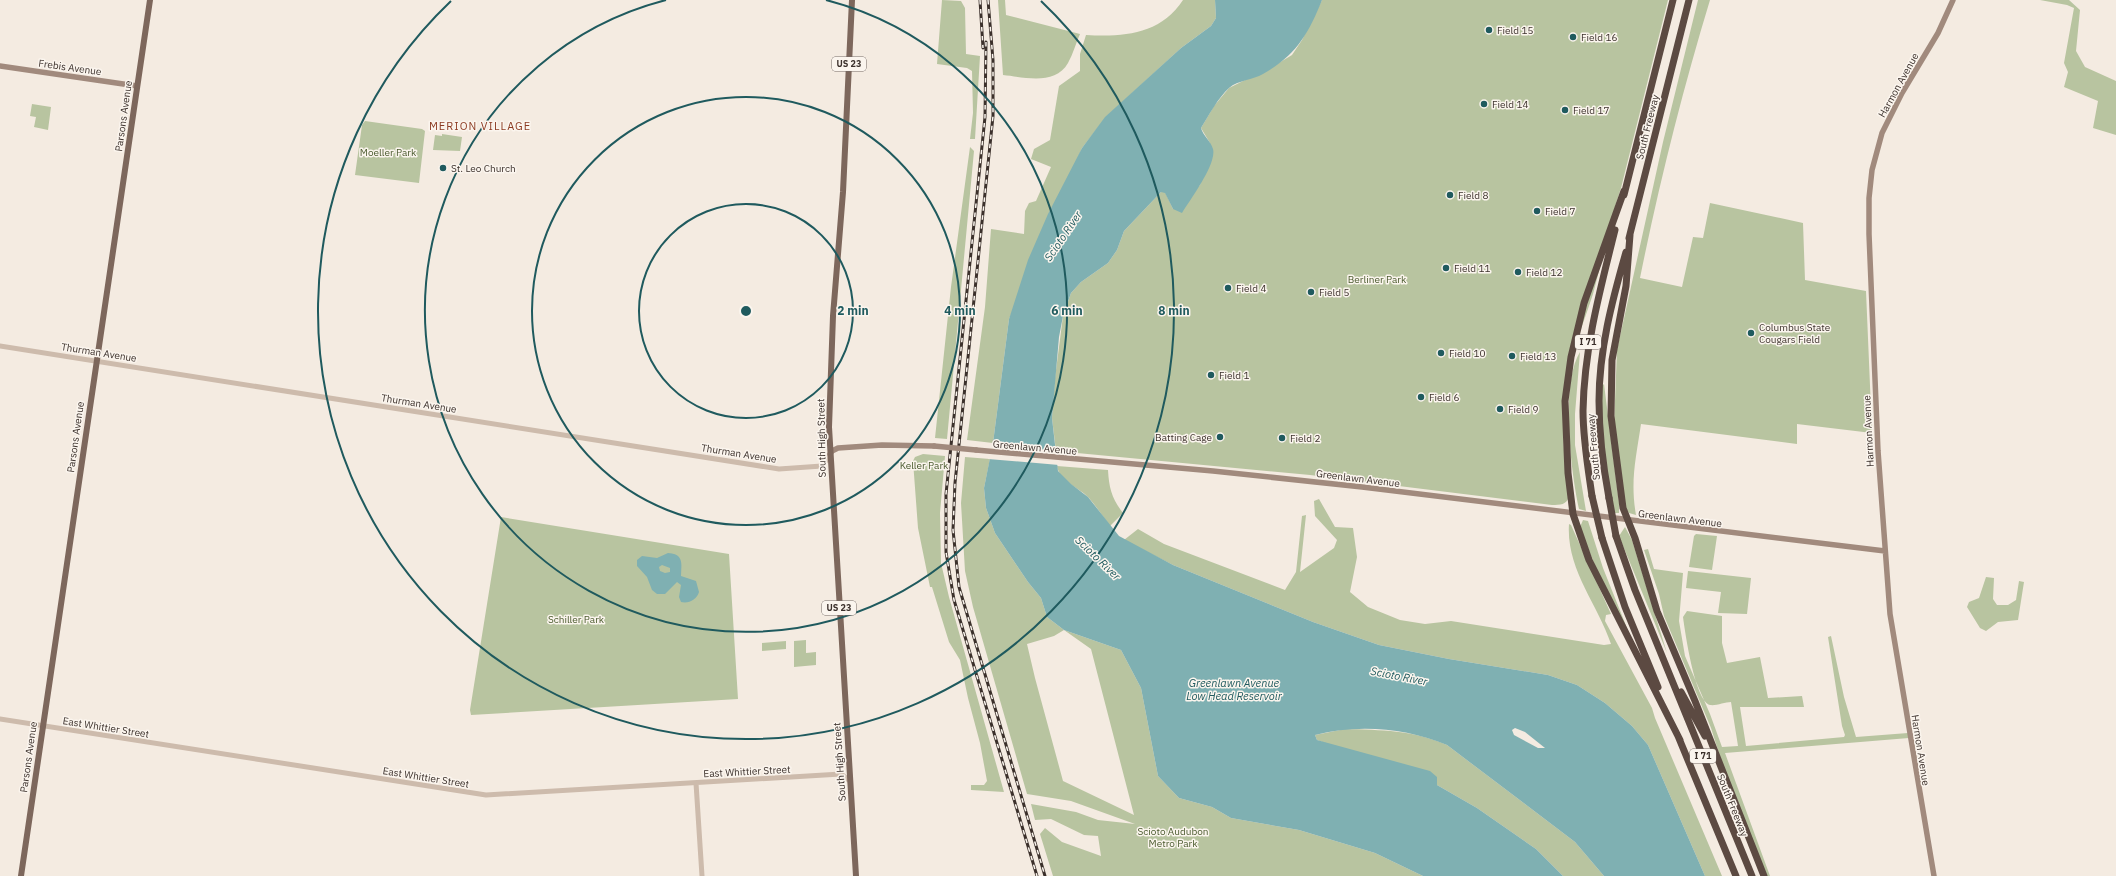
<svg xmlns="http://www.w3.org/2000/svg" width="2116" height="876" font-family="'IBM Plex Sans',sans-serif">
<rect width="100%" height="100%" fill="#f4ebe1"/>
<path fill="#b8c4a0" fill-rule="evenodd" d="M 942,0 L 961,1 L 965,8 L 966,54 L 980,56 L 975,139 L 970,139 L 973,113 L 972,71 L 967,68 L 937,64 Z
M 998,0 L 1005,0 L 1006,15 L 1080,34 C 1076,43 1073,54 1068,63 C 1055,86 1024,77 1003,75 Z
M 1183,0 L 1215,0 L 1216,18 L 1211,26 L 1181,48 L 1106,117 L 1082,148 L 1009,319 L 993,443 L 967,440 L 985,307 L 991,229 L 1024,234 L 1025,211 L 1029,203 L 1036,201 L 1051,167 L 1031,159 L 1034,149 L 1050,140 L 1059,86 L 1080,71 L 1080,54 L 1086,35 C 1123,37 1160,35 1183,0 Z
M 1322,0 L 1668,0 L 1621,188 C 1609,222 1603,258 1593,294 C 1586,316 1577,338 1571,360 C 1560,406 1562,451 1569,496 C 1567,505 1560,505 1552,505 L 1310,475 L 1056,451 L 1052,418 L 1055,378 L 1063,316 L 1071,293 L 1081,282 L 1108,263 L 1117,250 L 1124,231 L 1161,192 L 1165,192 L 1173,209 L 1200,185 L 1210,143 L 1201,128 L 1214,106 L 1229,88 L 1277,64 L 1292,55 L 1302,40 Z
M 1698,0 L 1710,0 C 1682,92 1659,184 1640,278 L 1682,287 L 1693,237 L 1703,238 L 1710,203 L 1803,223 L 1805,280 L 1866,291 L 1872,433 L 1797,424 L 1797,444 L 1641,424 C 1636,458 1630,481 1636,515 L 1629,513 L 1625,507 L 1614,426 L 1617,350 L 1663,142 Z
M 2040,0 L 2069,0 L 2080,10 L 2076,51 L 2085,67 L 2116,81 L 2116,135 L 2093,128 L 2098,101 L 2064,87 L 2068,72 L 2064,63 L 2074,8 L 2067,5 Z
M 32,104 L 51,107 L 48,130 L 34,127 L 36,117 L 30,116 Z
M 365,121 L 422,129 L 425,131 L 419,183 L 355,175 L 362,125 Z
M 442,134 L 462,137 L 460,151 L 433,150 L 435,135 L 442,136 Z
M 970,147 L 974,151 L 947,439 L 935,438 L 951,287 Z
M 1580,352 L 1575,414 L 1575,445 L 1586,511 L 1579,509 C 1571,473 1560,384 1580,352 Z
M 1604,384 L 1619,503 L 1619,513 L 1612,513 C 1604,471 1600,428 1602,386 Z
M 923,454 L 945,456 L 940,513 L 941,563 L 949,597 L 1004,792 L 971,790 L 971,785 L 984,785 L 987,781 L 980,743 L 968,698 L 960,660 L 949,642 L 932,587 L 930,587 L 918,528 L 913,461 L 915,457 Z
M 965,457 L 990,459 L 984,488 L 986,508 L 995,533 L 1028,582 L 1041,598 L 1047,617 L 1064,630 L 1121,650 L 1141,688 L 1158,776 L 1179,798 L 1212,807 L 1231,818 L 1299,830 L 1375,853 L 1423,876 L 1053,876 L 1040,834 L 1045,828 L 1062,842 L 1101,856 L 1098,836 L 1084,835 L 1051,819 L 1035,820 L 1031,804 L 1076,812 L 1098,820 L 1135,824 L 1071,801 L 1027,794 L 973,607 L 965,571 L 961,503 ZM 1064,630 L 1091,649 L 1134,815 L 1063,781 L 1035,678 L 1027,644 L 1054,636 Z
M 1057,466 L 1108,470 C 1109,488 1112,499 1123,513 L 1110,526 C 1103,517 1097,507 1089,498 C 1080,488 1059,481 1057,466 Z
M 1319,499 L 1335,527 L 1353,528 L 1357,557 L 1350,592 L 1368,607 L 1400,620 L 1425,624 L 1451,621 L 1604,645 L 1611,644 C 1597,603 1566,569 1569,524 L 1571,525 L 1611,614 L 1606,615 L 1605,621 L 1652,708 L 1655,718 L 1722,876 L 1705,876 L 1648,745 L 1632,726 L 1605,703 L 1577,685 L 1548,675 L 1449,659 L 1379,645 L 1313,622 L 1173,565 L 1124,540 L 1138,529 L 1164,544 L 1285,590 L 1296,572 L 1302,516 L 1306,515 L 1300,572 L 1334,548 L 1337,540 L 1315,516 L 1314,501 Z
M 501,517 L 729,554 L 738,699 L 471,715 L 470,710 Z
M 1583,520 L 1588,521 L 1603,568 L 1631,638 L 1598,574 L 1580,527 Z
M 1625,527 L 1632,540 L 1667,653 L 1619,536 Z
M 1696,534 L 1717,536 L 1712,570 L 1689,567 L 1694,536 Z
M 1648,549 L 1654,569 L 1683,573 L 1679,621 L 1685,656 L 1710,714 L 1722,747 L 1738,746 L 1731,702 C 1725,702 1716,706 1710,705 C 1695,701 1685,632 1683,617 L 1687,611 L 1722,616 L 1722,643 L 1727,663 L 1760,657 L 1768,698 L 1802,696 L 1804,707 L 1740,707 L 1746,746 L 1844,737 L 1845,735 L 1842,726 L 1828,637 L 1831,636 L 1844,697 L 1856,737 L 1908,733 L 1909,738 L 1725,753 L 1770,876 L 1762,876 L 1736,807 L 1711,728 L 1664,616 L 1659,594 L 1644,550 Z
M 1688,571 L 1751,578 L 1747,614 L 1718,613 L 1721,592 L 1686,588 Z
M 1986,577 L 1994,578 L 1993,599 L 1997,605 L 2008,605 L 2016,600 L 2019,581 L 2024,582 L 2018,620 L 1998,622 L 1986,631 L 1980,628 L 1967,607 L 1969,602 L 1979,598 Z
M 806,640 L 806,653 L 816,652 L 816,665 L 794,667 L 794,641 Z
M 786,641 L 786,649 L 762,651 L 762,643 Z
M 1345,729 C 1382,730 1412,730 1447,745 L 1575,842 L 1604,876 L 1563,876 L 1536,849 L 1477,808 L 1437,785 L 1317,740 L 1315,735 Z"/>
<path fill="#7fb0b2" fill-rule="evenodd" d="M 1215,0 L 1322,0 C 1308,35 1296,55 1263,74 C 1253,80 1238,80 1229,88 C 1218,98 1209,115 1201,128 C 1203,136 1211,141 1213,149 C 1217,164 1190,200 1182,213 L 1173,209 L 1165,193 L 1161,192 L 1124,231 L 1117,250 L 1108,263 L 1081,282 L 1071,293 L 1063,316 L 1059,337 L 1052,418 L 1058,471 L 1071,484 L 1088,497 L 1119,536 L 1173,565 L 1313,622 L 1379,645 L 1449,659 L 1548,675 L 1577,685 L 1605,703 L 1632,726 L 1648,745 L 1705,876 L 1604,876 L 1575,842 L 1447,745 C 1406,728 1358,724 1315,735 L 1317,740 L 1430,771 L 1437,777 L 1437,785 L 1477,808 L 1536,849 L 1563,876 L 1423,876 L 1375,853 L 1299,830 L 1231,818 L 1212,807 L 1179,798 L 1158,776 L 1141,688 L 1121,650 L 1064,630 L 1047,617 L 1041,598 L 1028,582 L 995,533 L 986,508 L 984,488 L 993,443 L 1009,319 L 1028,260 L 1048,214 L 1082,148 L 1105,117 L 1181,48 L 1211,26 L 1216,18 ZM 1515,728 L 1525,732 L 1545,748 L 1538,748 L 1514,735 L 1512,730 Z
M 668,553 C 685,554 681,565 681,576 L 696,581 L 699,592 C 697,599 689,604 681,602 L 679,597 L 681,585 L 677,582 L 665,594 L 657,594 L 652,590 L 647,577 L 637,566 L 637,560 L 642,556 L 657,558 ZM 662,565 L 670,568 L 670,572 L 665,573 L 660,571 L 659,567 Z"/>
<path fill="#f4ebe1" d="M 991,444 L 1058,451 L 1059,465 L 988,459 Z"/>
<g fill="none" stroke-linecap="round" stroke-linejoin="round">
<path stroke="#cdbbac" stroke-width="5" d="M 0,346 L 779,469 L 822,466 L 830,455
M 0,719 L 486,795 L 841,774 L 850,781
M 696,783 L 702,876"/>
<path stroke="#a18a7d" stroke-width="5.5" d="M 0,66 L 137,86
M 976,450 L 1213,471 L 1362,487 L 1885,551
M 830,454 L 832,451 L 838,448 L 882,445 L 934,446
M 1934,876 L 1890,614 L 1878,451 L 1869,234 L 1869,198 L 1872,170 L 1882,133 L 1902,93 L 1938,33 L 1953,0"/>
<path stroke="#7d675c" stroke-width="6" d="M 852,0 L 843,192 L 833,316 L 829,427 L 856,876
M 21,876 L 150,0"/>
<path stroke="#5c4a42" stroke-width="7" d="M 1624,191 L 1584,303 L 1571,357 L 1565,401 L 1568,473 L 1573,514 L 1589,560 L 1680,740
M 1624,195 L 1673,0
M 1630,235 L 1626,286 L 1612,360 L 1611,416 L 1623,508 L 1635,538 L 1657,611 L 1695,701 L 1764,876
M 1629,238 L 1689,0
M 1592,496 C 1588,468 1583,439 1583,411 C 1584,349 1600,290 1615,230
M 1609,498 C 1603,466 1599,434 1599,401 C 1599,350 1612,301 1626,252
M 1616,536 L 1635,590 L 1752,876
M 1602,538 L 1625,607 L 1658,687
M 1681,692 L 1705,736
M 1678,736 L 1736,876"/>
<defs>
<path id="rail" d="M 980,0 L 983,48
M 988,0 L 993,60 L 993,116 L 955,483 L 953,530 L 959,587 L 1045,876
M 986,42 L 985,117 L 946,494 L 946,552 L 954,600 L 1037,876"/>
</defs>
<use href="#rail" stroke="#3b302b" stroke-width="3"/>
<use href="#rail" stroke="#fbf5ee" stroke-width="1.5" stroke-dasharray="4.5" stroke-linecap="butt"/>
<path stroke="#a18a7d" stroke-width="5.5" d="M 934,446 L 976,450"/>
<path stroke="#5c4a42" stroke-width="7" d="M 1592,496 L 1602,538
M 1609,498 L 1616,536"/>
</g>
<g fill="none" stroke="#1f5a5e" stroke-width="2">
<circle cx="746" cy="311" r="107"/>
<circle cx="746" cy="311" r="214"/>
<path d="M826 0A321 321 0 1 1 666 0"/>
<path d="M1041 1A428 428 0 1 1 451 1"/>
</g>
<g fill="#1f5a5e" stroke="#fbf5ee" stroke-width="1.5">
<circle cx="1489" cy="30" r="4"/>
<circle cx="1573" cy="37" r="4"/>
<circle cx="1484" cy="104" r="4"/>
<circle cx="1565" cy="110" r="4"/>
<circle cx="443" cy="168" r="4"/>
<circle cx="1450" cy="195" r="4"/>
<circle cx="1537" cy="211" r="4"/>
<circle cx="1446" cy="268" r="4"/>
<circle cx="1518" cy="272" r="4"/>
<circle cx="1228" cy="288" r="4"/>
<circle cx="1311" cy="292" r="4"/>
<circle cx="1751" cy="333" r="4"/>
<circle cx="1441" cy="353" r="4"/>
<circle cx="1512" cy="356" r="4"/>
<circle cx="1211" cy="375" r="4"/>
<circle cx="1421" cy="397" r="4"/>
<circle cx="1500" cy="409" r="4"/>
<circle cx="1220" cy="437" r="4"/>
<circle cx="1282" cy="438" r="4"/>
</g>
<g text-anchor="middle" stroke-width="3" stroke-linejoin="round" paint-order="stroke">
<g fill="#fbf5ee" stroke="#756b66" stroke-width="1">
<rect x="832" y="57" width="34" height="14" rx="3"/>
<rect x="1575" y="335" width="26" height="14" rx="3"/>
<rect x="822" y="601" width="34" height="14" rx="3"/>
<rect x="1690" y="749" width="26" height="14" rx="3"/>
</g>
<g font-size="9" font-weight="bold" fill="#3b302b">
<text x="849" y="67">US 23</text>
<text x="1588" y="345">I 71</text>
<text x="839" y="611">US 23</text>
<text x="1703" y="759">I 71</text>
</g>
<g font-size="10" fill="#3b302b" stroke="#fbf5ee" text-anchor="start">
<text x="1497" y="34">Field 15</text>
<text x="1581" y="41">Field 16</text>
<text x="1492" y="108">Field 14</text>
<text x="1573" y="114">Field 17</text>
<text x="451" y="172">St. Leo Church</text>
<text x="1458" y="199">Field 8</text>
<text x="1545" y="215">Field 7</text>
<text x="1454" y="272">Field 11</text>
<text x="1526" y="276">Field 12</text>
<text x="1236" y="292">Field 4</text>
<text x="1319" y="296">Field 5</text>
<text x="1759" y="331">Columbus State<tspan x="1759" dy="12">Cougars Field</tspan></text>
<text x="1449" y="357">Field 10</text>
<text x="1520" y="360">Field 13</text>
<text x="1219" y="379">Field 1</text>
<text x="1429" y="401">Field 6</text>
<text x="1508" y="413">Field 9</text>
<text x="1212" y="441" text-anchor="end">Batting Cage</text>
<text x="1290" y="442">Field 2</text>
</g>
<g font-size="10" fill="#3b302b" stroke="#fbf5ee">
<text transform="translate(70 67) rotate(8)" y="4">Frebis Avenue</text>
<text transform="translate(1898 85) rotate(-61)" y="4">Harmon Avenue</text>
<text transform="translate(123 116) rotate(-82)" y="4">Parsons Avenue</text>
<text transform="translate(1647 127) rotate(-76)" y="4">South Freeway</text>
<text transform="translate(99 352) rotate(9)" y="4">Thurman Avenue</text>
<text transform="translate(419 403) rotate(9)" y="4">Thurman Avenue</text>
<text transform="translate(1868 431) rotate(-93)" y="4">Harmon Avenue</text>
<text transform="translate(75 437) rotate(-82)" y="4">Parsons Avenue</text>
<text transform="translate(821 438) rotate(-91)" y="4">South High Street</text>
<text transform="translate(1035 447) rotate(5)" y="4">Greenlawn Avenue</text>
<text transform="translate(1593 447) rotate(-95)" y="4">South Freeway</text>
<text transform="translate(739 453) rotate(9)" y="4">Thurman Avenue</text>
<text transform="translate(1358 478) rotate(7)" y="4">Greenlawn Avenue</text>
<text transform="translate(1680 518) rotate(7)" y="4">Greenlawn Avenue</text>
<text transform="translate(106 727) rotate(9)" y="4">East Whittier Street</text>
<text transform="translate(1921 750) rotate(81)" y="4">Harmon Avenue</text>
<text transform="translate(28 757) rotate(-82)" y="4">Parsons Avenue</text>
<text transform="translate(839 762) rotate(-94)" y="4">South High Street</text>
<text transform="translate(747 771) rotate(-3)" y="4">East Whittier Street</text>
<text transform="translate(426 777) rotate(9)" y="4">East Whittier Street</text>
<text transform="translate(1733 805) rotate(68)" y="4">South Freeway</text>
</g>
<g font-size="10" fill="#4a5a2e" stroke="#fbf5ee">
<text x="388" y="156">Moeller Park</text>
<text x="1377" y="283">Berliner Park</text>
<text x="924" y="469">Keller Park</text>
<text x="576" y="623">Schiller Park</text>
<text x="1173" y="835">Scioto Audubon<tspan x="1173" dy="12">Metro Park</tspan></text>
</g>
<g font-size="11" letter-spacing="1" fill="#8c3b22" stroke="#fbf5ee">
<text x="480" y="130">MERION VILLAGE</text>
</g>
<g font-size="11" font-style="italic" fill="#1f5a5e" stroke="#fbf5ee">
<text transform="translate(1063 236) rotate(-56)" y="4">Scioto River</text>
<text transform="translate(1098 558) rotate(44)" y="4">Scioto River</text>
<text transform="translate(1399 676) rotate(11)" y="4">Scioto River</text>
<text x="1234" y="687">Greenlawn Avenue<tspan x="1234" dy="13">Low Head Reservoir</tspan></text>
</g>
</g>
<circle cx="746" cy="311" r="6" fill="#1f5a5e" stroke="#fbf5ee" stroke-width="2"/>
<g font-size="12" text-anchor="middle" font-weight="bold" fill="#1f5a5e" stroke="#fbf5ee" stroke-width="3" stroke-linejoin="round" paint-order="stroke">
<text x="853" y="315">2 min</text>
<text x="960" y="315">4 min</text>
<text x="1067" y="315">6 min</text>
<text x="1174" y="315">8 min</text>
</g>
</svg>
